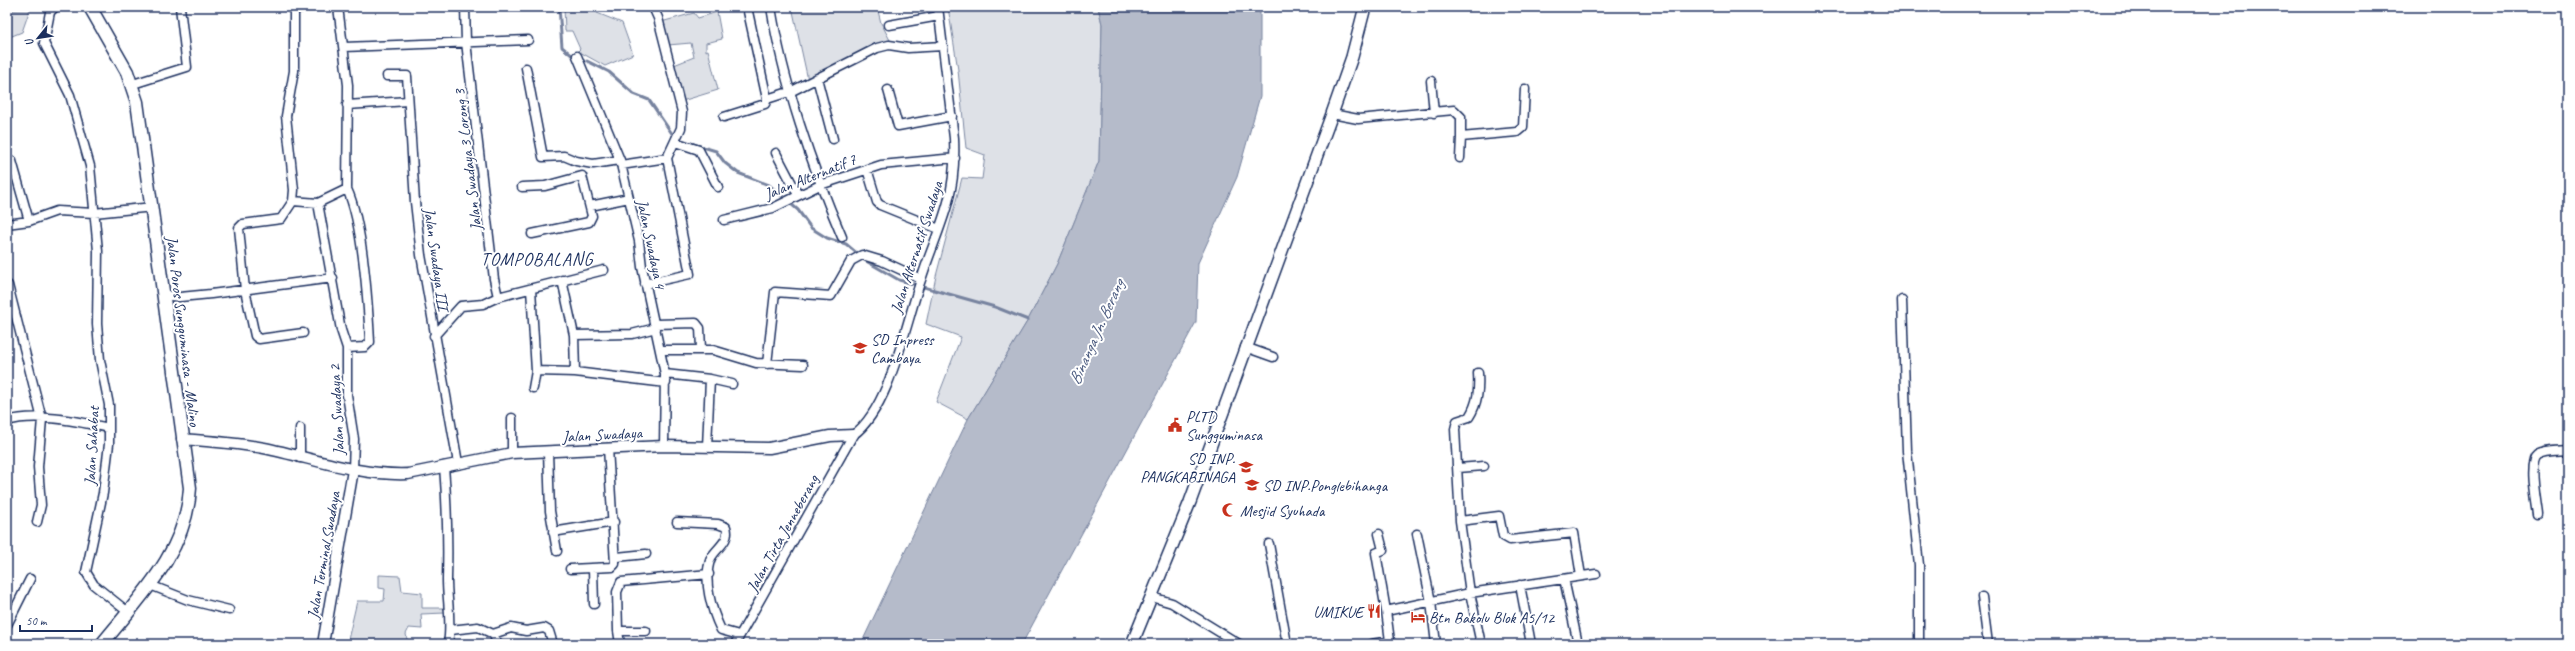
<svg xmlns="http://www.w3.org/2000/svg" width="2575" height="651" font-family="Caveat,sans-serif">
<rect width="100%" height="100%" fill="#fff"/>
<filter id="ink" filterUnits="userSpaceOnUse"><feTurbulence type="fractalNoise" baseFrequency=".025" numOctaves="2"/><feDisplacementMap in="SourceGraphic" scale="8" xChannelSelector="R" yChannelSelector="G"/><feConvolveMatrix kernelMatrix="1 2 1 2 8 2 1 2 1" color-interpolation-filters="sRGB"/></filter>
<g filter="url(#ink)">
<path fill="#dee1e7" stroke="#7c88a2" d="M 564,7 L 596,7 L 597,13 L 622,23 L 633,54 L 605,66 L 578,51 L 580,49 L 572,31 L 565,31 Z
M 792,7 L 877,7 L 881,23 L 891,42 L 808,80 Z
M 948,7 L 1098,7 L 1102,24 L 1099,161 L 1057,264 L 1028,320 L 968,419 L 936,402 L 961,337 L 926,324 L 936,276 L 962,178 L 982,179 L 985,155 L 966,148 L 958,70 Z
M 30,9 L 22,32 L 7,38 L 7,10 Z
M 717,12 L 722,39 L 706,43 L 706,51 L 708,50 L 718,90 L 682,101 L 674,65 L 694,57 L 691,43 L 668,45 L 661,22 L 694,13 L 698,18 Z
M 379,575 L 400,576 L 402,591 L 422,593 L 422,608 L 444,608 L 445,613 L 421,614 L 422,629 L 409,628 L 406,634 L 408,644 L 347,644 L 357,601 L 384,601 L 385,589 L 379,588 Z"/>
<path fill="#b5bbca" stroke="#77839f" d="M 1098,7 L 1260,7 L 1260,96 L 1237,177 L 1198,263 L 1196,322 L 1022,644 L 861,644 L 968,419 L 1028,320 L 1057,264 L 1099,161 L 1102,24 Z"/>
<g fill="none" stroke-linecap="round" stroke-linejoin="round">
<path stroke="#77839f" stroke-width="3" d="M 559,7 L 562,47 L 574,57
M 587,61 L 609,72 L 634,94 L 649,100 L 675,138
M 690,143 L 716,151 L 725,163 L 738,173 L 769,185 L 798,210 L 811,228 L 827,238 L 846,244 L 866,261 L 899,280 L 995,307 L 1028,320"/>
<defs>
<path id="minor" d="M 55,7 L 50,12 L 44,43 L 70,95 L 90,166 L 98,251 L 97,324 L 100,360 L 109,405 L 109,444 L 103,493 L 86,572 L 94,585 L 128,612
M 465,7 L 466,42 L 494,279 L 498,297
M 653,7 L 658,18 L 682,112 L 681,128 L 667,158
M 747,7 L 767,99 L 792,91 L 877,48 L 889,45 L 908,48 L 943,46
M 771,7 C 783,82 812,167 842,237
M 889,25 L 939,16
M 344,47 L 528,40
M 577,56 L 620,160 L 639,241 L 642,267 L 665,374 L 664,446
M 526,68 L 543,157 L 564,156 L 576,161 L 593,164 L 620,160
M 387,76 L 407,76 L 415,202 L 421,255 L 458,463
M 817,78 L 833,139
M 1431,81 L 1434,113
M 133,84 L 187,67 L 180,7
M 888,90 L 898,126 L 952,116
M 347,105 L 408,101
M 1332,114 L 1358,119 L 1454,110 L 1461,117 L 1461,137 L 1517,132 L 1523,127 L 1525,89
M 724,117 L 765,104 L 767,99
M 675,142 L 699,150 L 718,187
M 776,153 L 798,195
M 1460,158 L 1461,137
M 7,160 L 12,161 L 29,221 L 7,224
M 621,165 L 667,158 L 690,274 L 645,284
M 867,169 L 877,202 L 880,205 L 939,229
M 522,187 L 545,186 L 582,176 L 592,216 L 589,222 L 532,234
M 347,189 C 363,223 368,303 370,342 L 365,347 L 347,348
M 293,201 L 318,203 L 347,189 L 348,85 L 338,7
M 318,203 L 341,330 L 347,348 L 347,395 L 354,439 L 353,470
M 590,206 L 629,198
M 724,220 L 773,208 L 820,185 L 881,165 L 955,158
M 29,221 L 57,211 L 94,213 L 153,207
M 562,280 L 574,335 L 632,334 L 656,328
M 8,285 L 42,419 L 38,467 L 41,505 L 37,522
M 531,289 L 536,371 L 575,372 L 666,383
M 162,295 L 180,297 L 211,294 L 333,278
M 1902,300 L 1907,451 L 1919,565 L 1919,644
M 655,324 L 696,323 L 700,328 L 701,349
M 303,333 L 259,339 L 255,336 L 245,290 L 239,228 L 243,224 L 281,219 L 293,201 L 294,190 L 286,116 L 294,71 L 294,10 L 303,7
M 574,335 L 575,372
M 434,336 L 461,306 L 483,304 L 498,297 L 604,270
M 1245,347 L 1273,357
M 661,350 L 713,350 L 756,363 L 803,365
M 767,364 L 775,292 L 831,296 L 851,261 L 862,255 L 882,261 L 921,279
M 665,374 L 710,379 L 707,447
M 710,379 L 732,384
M 533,388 L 536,371
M 512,418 L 512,453
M 7,421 C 36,412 80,422 109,428
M 548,452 L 550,511 L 557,551
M 300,458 L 300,428
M 444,466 C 447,504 448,541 447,580 C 447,601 452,622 448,644
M 1458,468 L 1484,466
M 2537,515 C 2536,503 2527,462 2537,455 C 2544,450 2560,451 2568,450
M 1460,521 L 1455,429 L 1457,421 L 1469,417 C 1478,403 1479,389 1478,373
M 677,522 L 718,524 L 726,527 C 731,541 716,548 711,558 C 702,580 712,611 721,630 L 739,635
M 553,532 L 614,522
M 1379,534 L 1383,550 L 1376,553 L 1386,611
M 1417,534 L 1431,602 L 1436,644
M 1269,544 L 1287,644
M 617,557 L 646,554
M 570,569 L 612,567 L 615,564 L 608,448
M 593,569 L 594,604
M 1564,579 L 1578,644
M 150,585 L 188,600 L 229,610
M 1520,585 L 1531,644
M 1152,597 L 1172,603 L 1239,644
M 1982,597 L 1988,644
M 7,625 L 30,579
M 450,630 L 478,627 L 493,634 L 511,628 L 526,631 L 544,628 L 549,631 L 553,644
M 618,631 L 617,592 L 621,582 L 709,574
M 493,634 L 498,644
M 620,644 L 618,631 L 646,631
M 735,644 L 853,435 C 890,409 906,322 921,280 C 929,254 941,228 948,202 C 954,181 955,160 954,138 L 938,7
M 1371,644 L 1390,641 L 1386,611 L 1470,593 L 1596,574
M 1481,644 L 1470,593 L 1460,521 L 1499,516 L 1503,536 L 1510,540 L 1574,533 L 1581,576"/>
<path id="tertiary" d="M 182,439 C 210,441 237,443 264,448 C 313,458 358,476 408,474 L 512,453 L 664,446 L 769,448 L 830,436 L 853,435
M 323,644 L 353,470"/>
<path id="secondary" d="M 1132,644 L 1190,502 L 1332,114 L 1352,57 L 1365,7"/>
<path id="primary" d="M 90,7 L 127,72 L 137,102 L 190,488 C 187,551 140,597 102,644"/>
</defs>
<use href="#minor" stroke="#1b2f5e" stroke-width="11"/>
<use href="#tertiary" stroke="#1b2f5e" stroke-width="13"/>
<use href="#secondary" stroke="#1b2f5e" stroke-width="14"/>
<use href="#primary" stroke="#1b2f5e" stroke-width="15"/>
<use href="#minor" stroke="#fff" stroke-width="8"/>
<use href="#tertiary" stroke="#fff" stroke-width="10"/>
<use href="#secondary" stroke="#fff" stroke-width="11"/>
<use href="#primary" stroke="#fff" stroke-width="12"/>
</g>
</g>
<defs>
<symbol id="school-bare" viewBox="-9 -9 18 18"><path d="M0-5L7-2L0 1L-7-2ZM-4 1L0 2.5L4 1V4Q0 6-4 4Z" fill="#c8321e" stroke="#fff" stroke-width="2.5" paint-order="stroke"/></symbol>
<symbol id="civic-bare" viewBox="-9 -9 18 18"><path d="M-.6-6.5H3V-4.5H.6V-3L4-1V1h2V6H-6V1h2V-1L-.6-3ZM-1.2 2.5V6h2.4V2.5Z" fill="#c8321e" stroke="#fff" stroke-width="2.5" paint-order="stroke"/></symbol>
<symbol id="mosque-bare" viewBox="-9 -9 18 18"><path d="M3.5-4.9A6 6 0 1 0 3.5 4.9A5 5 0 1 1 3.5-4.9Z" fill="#c8321e" stroke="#fff" stroke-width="2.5" paint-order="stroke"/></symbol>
<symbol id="restaurant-bare" viewBox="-9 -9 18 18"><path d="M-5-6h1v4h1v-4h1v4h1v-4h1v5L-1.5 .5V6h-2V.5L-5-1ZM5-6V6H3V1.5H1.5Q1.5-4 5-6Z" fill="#c8321e" stroke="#fff" stroke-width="2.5" paint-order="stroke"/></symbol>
<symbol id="hotel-bare" viewBox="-9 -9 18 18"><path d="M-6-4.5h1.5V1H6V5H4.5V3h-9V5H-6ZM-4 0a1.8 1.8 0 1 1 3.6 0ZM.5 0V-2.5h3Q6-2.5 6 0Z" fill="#c8321e" stroke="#fff" stroke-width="2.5" paint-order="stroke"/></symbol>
</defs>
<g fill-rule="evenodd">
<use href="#school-bare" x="850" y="338" width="20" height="20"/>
<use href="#civic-bare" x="1165" y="415" width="20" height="20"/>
<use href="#school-bare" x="1236" y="457" width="20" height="20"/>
<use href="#school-bare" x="1242" y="475" width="20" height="20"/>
<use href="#mosque-bare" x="1219" y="500" width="20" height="20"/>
<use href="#restaurant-bare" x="1364" y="601" width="20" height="20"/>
<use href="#hotel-bare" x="1408" y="607" width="20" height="20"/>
</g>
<g text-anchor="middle" stroke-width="4" stroke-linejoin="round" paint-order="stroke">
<g font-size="16" fill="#1b2f5e" stroke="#fff">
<text transform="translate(467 160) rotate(-97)" y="6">Jalan Swadaya 3 Lorong 3</text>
<text transform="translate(810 176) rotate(-22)" y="6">Jalan Alternatif 7</text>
<text transform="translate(652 244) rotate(78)" y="6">Jalan Swadaya 4</text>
<text transform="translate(916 247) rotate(-72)" y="6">Jalan Alternatif Swadaya</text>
<text transform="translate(437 259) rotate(82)" y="6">Jalan Swadaya III</text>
<text transform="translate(184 331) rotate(83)" y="6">Jalan Poros Sungguminasa - Malino</text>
<text transform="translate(336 410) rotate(-93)" y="6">Jalan Swadaya 2</text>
<text transform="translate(602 434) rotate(-3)" y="6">Jalan Swadaya</text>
<text transform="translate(91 446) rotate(-87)" y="6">Jalan Sahabat</text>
<text transform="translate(782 533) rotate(-61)" y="6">Jalan Tirta Jenneberang</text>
<text transform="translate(323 555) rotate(-80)" y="6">Jalan Terminal Swadaya</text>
</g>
<g font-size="16" fill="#1b2f5e" stroke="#fff" text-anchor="start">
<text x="871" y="345">SD Inpress<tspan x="871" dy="18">Cambaya</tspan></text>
<text x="1186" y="422">PLTD<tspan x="1186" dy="18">Sungguminasa</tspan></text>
<text x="1235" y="464" text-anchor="end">SD INP.<tspan x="1235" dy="18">PANGKABINAGA</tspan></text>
<text x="1263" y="491">SD INP.Ponglebihanga</text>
<text x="1240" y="516">Mesjid Syuhada</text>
<text x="1363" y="617" text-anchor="end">UMIKUE</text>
<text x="1429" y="623">Btn Bakolu Blok A5/12</text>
</g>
<g font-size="17" font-style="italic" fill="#49597e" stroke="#fff">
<text transform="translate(1096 332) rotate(-66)" y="6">Binanga Jn. Berang</text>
</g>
<g font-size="18" letter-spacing="1" fill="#1b2f5e" stroke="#fff">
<text x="537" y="265">TOMPOBALANG</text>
</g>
</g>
<rect width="2575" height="651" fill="none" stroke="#fff" stroke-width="24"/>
<rect x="12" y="12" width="2551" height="627" fill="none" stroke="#1b2f5e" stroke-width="1.5" filter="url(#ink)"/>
<g transform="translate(38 38) rotate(240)" stroke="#ffffff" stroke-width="3" paint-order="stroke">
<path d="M0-3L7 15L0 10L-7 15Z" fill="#1b2f5e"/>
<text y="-6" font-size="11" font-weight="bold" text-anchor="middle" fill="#1b2f5e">U</text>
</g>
<path d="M20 625v6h72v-6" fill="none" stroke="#1b2f5e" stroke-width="2"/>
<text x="26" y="625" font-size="12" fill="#1b2f5e" stroke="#ffffff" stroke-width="3" paint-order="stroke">50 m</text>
</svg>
